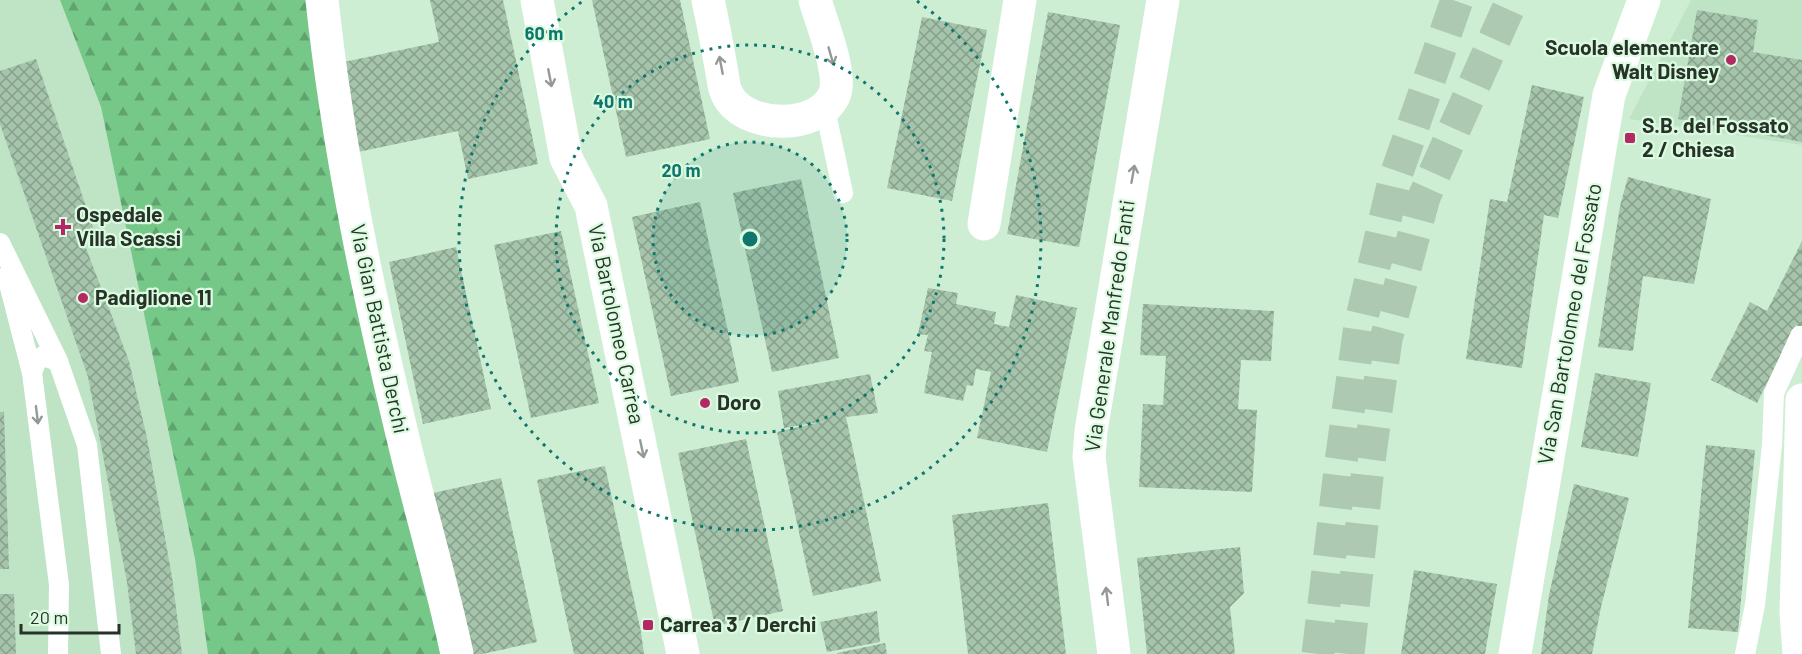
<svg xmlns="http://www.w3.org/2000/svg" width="1802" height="654" font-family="Barlow,sans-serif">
<defs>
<pattern id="forest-firs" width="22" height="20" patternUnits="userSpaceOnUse" patternTransform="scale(1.5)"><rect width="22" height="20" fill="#76c888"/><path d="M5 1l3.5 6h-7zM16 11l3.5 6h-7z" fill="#61a36f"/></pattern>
<pattern id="building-cross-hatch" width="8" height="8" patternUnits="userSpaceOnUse" patternTransform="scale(1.5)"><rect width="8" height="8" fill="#a6c4ab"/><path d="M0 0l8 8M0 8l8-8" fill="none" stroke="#87a08b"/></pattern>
</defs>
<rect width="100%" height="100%" fill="#ceeed3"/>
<path fill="#bee4c5" d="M 0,0 L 60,0 L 101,107 L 195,559 L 208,654 L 0,654 Z
M 1691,0 L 1802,0 L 1802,145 L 1629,119 Z"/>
<path fill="url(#forest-firs)" d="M 60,0 L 312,0 L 446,654 L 208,654 L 195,559 L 101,107 Z"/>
<path fill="url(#building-cross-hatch)" d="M 430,0 L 503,0 L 538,164 L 468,179 L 458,131 L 358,152 L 339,63 L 439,42 Z
M 592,0 L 680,0 L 710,139 L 626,157 Z
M 1697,10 L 1758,20 L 1753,52 L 1802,60 L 1802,142 L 1678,119 Z
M 1048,12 L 1120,25 L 1079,247 L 1007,234 Z
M 922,17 L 987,30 L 952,201 L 887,188 Z
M 36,59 L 94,230 L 81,235 L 129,361 L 147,438 L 172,577 L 182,654 L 136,654 L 127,582 L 88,377 L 0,124 L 0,71 Z
M 1532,85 L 1584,97 L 1558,218 L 1544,215 L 1522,368 L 1466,359 L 1490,199 L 1507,202 Z
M 1628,177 L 1711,199 L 1694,284 L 1643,276 L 1633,351 L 1598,347 L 1620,206 Z
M 801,179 L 839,358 L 772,372 L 733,193 Z
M 700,202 L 739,382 L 671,396 L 632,217 Z
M 561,231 L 599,403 L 531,418 L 494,245 Z
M 1802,241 L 1802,328 L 1796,325 L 1757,403 L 1711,380 L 1750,302 L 1767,311 Z
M 456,247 L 491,409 L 423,424 L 389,262 Z
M 928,288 L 958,293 L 956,304 L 996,312 L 994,324 L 1009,327 L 1016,295 L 1077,308 L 1047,452 L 977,438 L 991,372 L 976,369 L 973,386 L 967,385 L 963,401 L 924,393 L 932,352 L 924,351 L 928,335 L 918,334 Z
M 1143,304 L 1274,311 L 1271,361 L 1241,360 L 1238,409 L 1257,410 L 1252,492 L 1139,487 L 1143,404 L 1163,405 L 1166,356 L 1140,355 Z
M 1595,373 L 1651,383 L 1638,457 L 1581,447 Z
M 870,374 L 878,413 L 846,417 L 881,581 L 813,596 L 777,432 L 825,421 L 784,428 L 778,391 Z
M 0,412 L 4,412 L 9,569 L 0,569 Z
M 746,439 L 783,611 L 715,626 L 678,453 Z
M 1706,445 L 1755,450 L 1738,632 L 1688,628 Z
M 605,466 L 641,632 L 644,654 L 574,654 L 537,480 Z
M 501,478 L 537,642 L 482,654 L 468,654 L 433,493 Z
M 1574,484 L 1629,498 L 1601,607 L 1592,654 L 1541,654 L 1549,595 Z
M 1048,503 L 1066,654 L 968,654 L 952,515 Z
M 1240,547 L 1244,593 L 1230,607 L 1235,654 L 1147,654 L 1137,558 Z
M 1414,570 L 1497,584 L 1485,654 L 1401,654 Z
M 0,594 L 14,594 L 16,654 L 0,654 Z
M 877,611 L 880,642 L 827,652 L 820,622 Z
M 885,643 L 887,654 L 837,654 L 837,653 Z"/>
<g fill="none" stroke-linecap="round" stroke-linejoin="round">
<path stroke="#adc9b1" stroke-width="33" stroke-dasharray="33 16" stroke-linecap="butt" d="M 1318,654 L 1341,462 L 1360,326 L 1394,181 L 1457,0
M 1348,654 L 1368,468 L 1386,339 L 1424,197 L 1512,0"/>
<path stroke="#fff" stroke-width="20" d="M 825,109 L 843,193
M 0,243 L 58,361 L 87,445 L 111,654
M 7,276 L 32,373
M 58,654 L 59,585 L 32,373 L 36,362 L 43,356 L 58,361
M 1745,654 L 1755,605 L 1772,445 L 1774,393 L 1800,336 L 1802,336"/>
<path stroke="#fff" stroke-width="33" d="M 322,0 C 338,149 369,297 404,442 C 421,513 442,583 457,654
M 537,0 L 566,158 L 591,206 L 683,654
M 708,0 C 713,22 717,45 721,67 C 723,76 723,87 727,94 C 744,130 821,131 835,93 C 842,72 821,21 815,0
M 984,224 L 1020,0
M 1114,654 L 1089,457 L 1091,431 L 1163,0
M 1515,654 L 1609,95 L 1644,0
M 1799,654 L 1796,613 L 1802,400"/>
</g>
<defs><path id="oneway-shaft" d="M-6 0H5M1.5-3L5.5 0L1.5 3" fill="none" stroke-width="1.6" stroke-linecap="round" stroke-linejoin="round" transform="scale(1.5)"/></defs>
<g stroke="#939994">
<use href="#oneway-shaft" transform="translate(831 56) rotate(74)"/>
<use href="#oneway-shaft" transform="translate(721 65) rotate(-101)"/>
<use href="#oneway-shaft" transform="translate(550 78) rotate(79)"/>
<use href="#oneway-shaft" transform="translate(1133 174) rotate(-80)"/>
<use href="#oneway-shaft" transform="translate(37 415) rotate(83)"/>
<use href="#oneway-shaft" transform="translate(642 449) rotate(78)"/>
<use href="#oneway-shaft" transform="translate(1107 596) rotate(-97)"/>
</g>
<circle cx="750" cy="239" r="97" fill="#0f766e" fill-opacity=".12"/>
<g fill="none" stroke="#0f766e" stroke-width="3" stroke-dasharray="3 6">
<circle cx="750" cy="239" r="97"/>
<circle cx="750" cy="239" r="194"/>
<path d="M917 1A291 291 0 1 1 583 1"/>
</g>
<g fill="#b42965" stroke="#dbfbe0" stroke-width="2">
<circle cx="1731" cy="60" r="6"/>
<rect x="1624" y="132" width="12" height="12" rx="3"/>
<path d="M60 218h6v6h6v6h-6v6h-6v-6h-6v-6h6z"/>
<circle cx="83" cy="298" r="6"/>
<circle cx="705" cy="403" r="6"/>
<rect x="642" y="619" width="12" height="12" rx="3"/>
</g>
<g text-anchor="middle" stroke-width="4.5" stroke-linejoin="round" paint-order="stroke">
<g font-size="21" font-weight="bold" fill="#273329" stroke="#dbfbe0" text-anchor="start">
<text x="1719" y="55" text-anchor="end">Scuola elementare<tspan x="1719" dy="24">Walt Disney</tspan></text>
<text x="1642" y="133">S.B. del Fossato<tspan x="1642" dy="24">2 / Chiesa</tspan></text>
<text x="76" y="222">Ospedale<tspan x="76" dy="24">Villa Scassi</tspan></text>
<text x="95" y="305">Padiglione 11</text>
<text x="717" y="410">Doro</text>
<text x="660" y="632">Carrea 3 / Derchi</text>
</g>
<g font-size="21" fill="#273329" stroke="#dbfbe0">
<text transform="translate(616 324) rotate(78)" y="7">Via Bartolomeo Carrea</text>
<text transform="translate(1570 324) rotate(-80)" y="7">Via San Bartolomeo del Fossato</text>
<text transform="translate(1110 326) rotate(-82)" y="7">Via Generale Manfredo Fanti</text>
<text transform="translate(379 329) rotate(78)" y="7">Via Gian Battista Derchi</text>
</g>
</g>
<circle cx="750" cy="239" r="9" fill="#0f766e" stroke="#dbfbe0" stroke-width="3"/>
<g font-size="18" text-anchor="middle" font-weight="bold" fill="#0f766e" stroke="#dbfbe0" stroke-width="4.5" stroke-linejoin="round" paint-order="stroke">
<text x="544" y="40">60 m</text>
<text x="613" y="108">40 m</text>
<text x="681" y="177">20 m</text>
</g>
<path d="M21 624v9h98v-9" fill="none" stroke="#273329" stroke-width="3"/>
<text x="30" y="624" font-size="18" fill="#273329" stroke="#dbfbe0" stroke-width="4.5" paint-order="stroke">20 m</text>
</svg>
